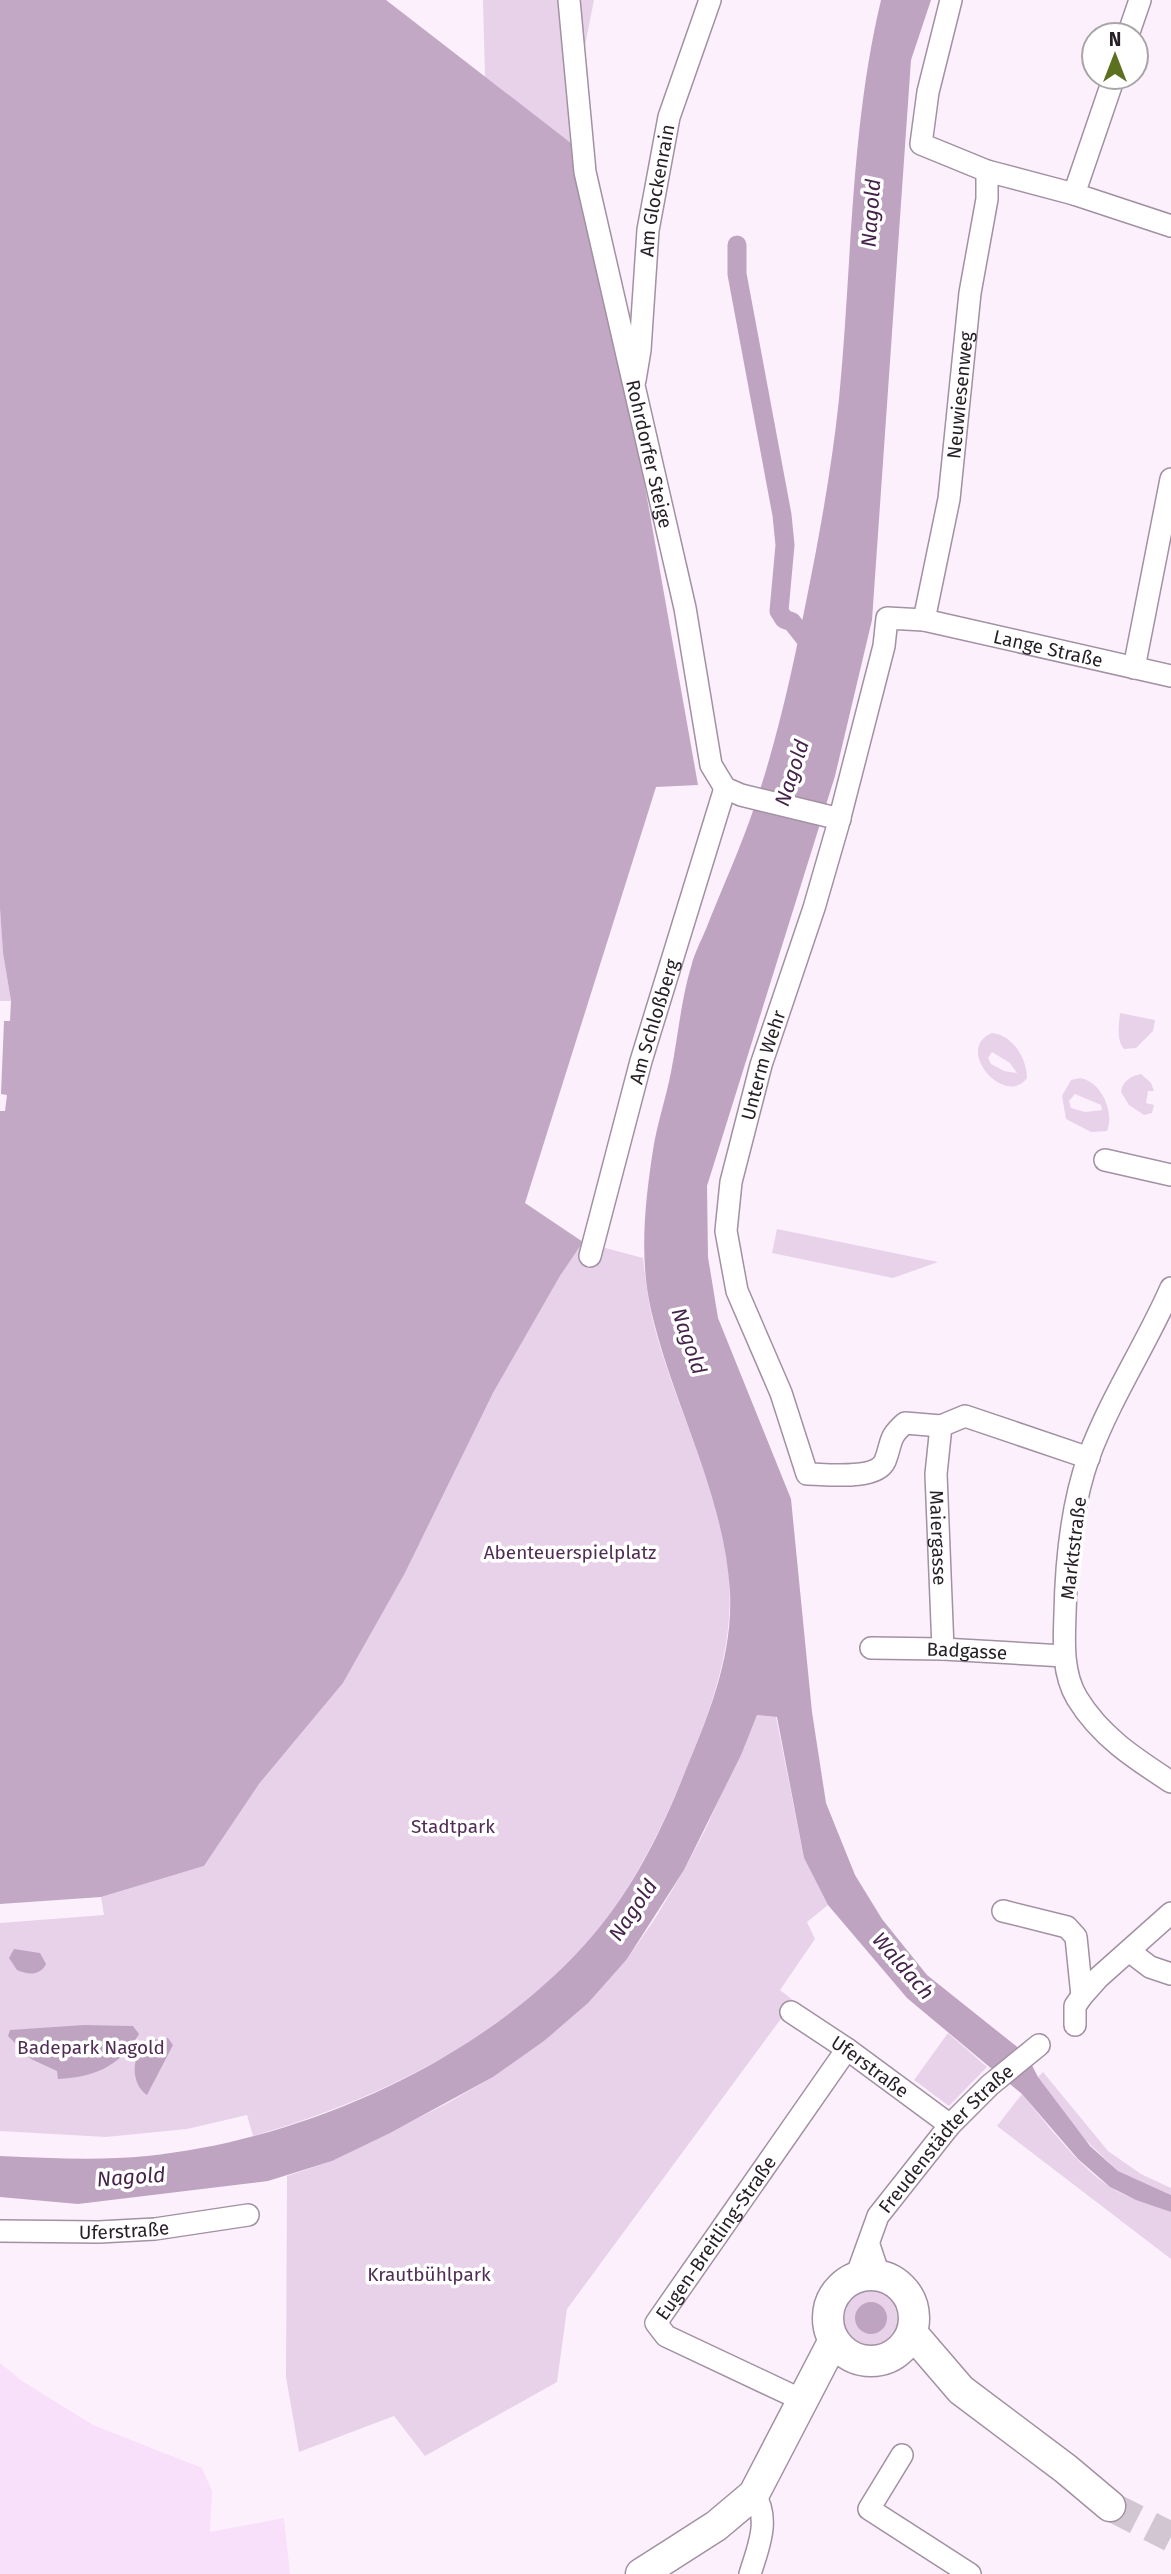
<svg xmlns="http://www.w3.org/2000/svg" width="1171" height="2574" font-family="'Fira Sans',sans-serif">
<rect width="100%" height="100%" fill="#fcf0fd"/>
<path fill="#f8dffa" d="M 0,2363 L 22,2381 L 93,2425 L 202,2468 L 212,2491 L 210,2532 L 284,2518 L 290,2574 L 0,2574 Z"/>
<path fill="#e8d2ea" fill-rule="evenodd" d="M 483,0 L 594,0 L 585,46 L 580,150 L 485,77 Z
M 0,909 L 3,953 L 11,1001 L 0,1001 Z
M 1120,1013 L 1155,1020 L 1153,1031 L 1136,1048 L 1124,1049 C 1116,1039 1119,1025 1120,1013 Z
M 992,1033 C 1013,1035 1027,1059 1027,1078 C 1005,1108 953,1049 992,1033 ZM 992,1052 L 1010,1063 L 1017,1073 L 1004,1071 L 991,1064 L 988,1058 Z
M 1141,1074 L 1151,1083 L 1154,1091 L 1148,1091 L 1146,1103 L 1154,1105 L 1152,1113 L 1144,1115 L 1129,1105 L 1121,1092 C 1122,1081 1131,1076 1141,1074 Z
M 1080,1078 C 1101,1081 1115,1112 1107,1131 L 1091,1132 L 1066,1119 L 1062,1096 L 1071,1080 ZM 1075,1094 L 1101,1105 L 1102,1110 L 1085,1112 L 1071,1108 L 1069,1101 Z
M 777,1229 L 938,1262 L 893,1278 L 772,1253 Z
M 583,1242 L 643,1258 C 645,1274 647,1291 650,1308 C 669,1396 716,1476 728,1567 C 736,1635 716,1696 691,1758 C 665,1821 637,1883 593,1935 C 507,2037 379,2100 253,2136 L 247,2115 L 187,2129 L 106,2137 L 0,2131 L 0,1923 L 104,1915 L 101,1897 L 204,1866 L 259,1784 L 343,1683 L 405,1573 L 493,1393 L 560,1276 Z
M 757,1715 L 776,1717 L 804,1858 L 828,1905 L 807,1922 L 815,1939 L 780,1990 L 794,2001 L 567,2309 L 557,2382 L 425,2456 L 394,2416 L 299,2452 L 286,2377 L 287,2176 L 332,2161 L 444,2105 L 493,2077 L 544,2041 L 627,1959 L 656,1917 L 684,1870 L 706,1828 Z
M 948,2033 L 987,2067 L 949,2106 L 914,2080 Z
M 1043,2072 L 1108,2151 L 1141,2174 L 1171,2188 L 1171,2195 L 1118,2171 L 1077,2132 L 1038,2077 Z
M 1022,2094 C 1049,2126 1075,2163 1110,2187 C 1128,2199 1151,2203 1171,2212 L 1171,2259 L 997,2126 Z
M841 2318a31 31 0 1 1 62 0a31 31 0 1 1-62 0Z"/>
<path fill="#c2a8c4" d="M 0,0 L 386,0 L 580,150 L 619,340 L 698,785 L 656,787 L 525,1203 L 583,1242 L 560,1276 L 493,1393 L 405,1573 L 343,1683 L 259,1784 L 204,1866 L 101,1897 L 0,1904 L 0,1111 L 5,1111 L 7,1095 L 1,1094 L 4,1021 L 10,1021 L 11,1001 L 3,953 L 0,909 Z"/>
<path fill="#bea4c0" d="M 881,0 L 931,0 L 911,60 L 872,620 L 835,776 L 707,1186 L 708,1257 L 718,1318 L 791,1499 L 812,1712 L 826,1803 L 855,1875 L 882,1919 L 927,1975 L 1026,2054 L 1038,2077 L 1090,2146 L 1118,2171 L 1171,2195 L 1171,2212 L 1136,2200 L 1110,2187 L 1078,2159 L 1022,2094 L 907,1998 L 828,1905 L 804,1858 L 777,1717 L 757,1715 L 741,1755 L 684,1870 L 627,1959 L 588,2003 L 544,2041 L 493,2077 L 390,2133 L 332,2161 L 268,2181 L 78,2204 L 0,2197 L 0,2156 C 49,2158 98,2161 147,2156 C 305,2140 489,2058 593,1935 C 634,1887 662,1830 685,1772 C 709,1714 733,1656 730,1592 C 724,1492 673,1406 651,1310 C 639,1257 645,1202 653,1150 C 657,1124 666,1098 671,1072 C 678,1037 681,1000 691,967 C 694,954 701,941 706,929 C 722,888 741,847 755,805 C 778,737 793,667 807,597 C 820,532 832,466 839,399 C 852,266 850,130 881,0 Z
M 14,1949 L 40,1953 L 46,1964 C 40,1976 28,1975 17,1970 L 9,1958 Z
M 84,2025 L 133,2026 L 139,2034 C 119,2067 95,2077 58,2079 L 57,2071 L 31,2059 L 8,2036 L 10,2030 Z
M 168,2038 L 173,2045 L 147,2095 C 129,2083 131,2051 151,2041 C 156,2039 163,2038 168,2038 Z
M855 2318a16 16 0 1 1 32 0a16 16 0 1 1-32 0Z"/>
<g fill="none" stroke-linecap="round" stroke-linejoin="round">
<path stroke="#bea4c0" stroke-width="19" d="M 737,245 L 737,274 L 782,515 L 785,545 L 779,611 L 784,619 L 792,622 L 814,650"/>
<path stroke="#d1c6d2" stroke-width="30" stroke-dasharray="30 15" stroke-linecap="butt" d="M 1110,2506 L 1171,2537"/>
<defs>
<g id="street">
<path id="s1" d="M 569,0 L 585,172 L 685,608 L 711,765 L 725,788 L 741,795 L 840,819"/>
<path d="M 951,0 L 928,92 L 921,144 L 987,171 L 1074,194"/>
<path d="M 1128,35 L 1140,0"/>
<path d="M 1114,77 L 1074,194 L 1171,226"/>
<path id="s2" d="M 635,380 L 640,350 L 648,230 L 669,117 L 710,0"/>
<path id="s3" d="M 924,620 L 949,499 L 970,293 L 987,199 L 987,171"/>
<path d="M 1134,668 L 1171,479"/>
<path d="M 1105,1160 L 1171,1175"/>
<path id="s4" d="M 590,1256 L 641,1061 L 725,788"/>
<path d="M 1171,1288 C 1146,1345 1111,1397 1089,1456 C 1071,1506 1066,1561 1065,1614 C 1064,1641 1062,1673 1077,1698 C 1100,1736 1134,1758 1171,1782"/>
<path id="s5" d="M 941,1426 L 936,1474 L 943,1649"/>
<path id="s6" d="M 1089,1458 L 965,1416 L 941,1426 L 905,1423 C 887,1439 893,1441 885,1461 C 876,1481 826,1474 807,1474 L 781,1393 L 737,1291 L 726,1231 L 731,1182 L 761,1065 L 814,908 L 838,825 L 884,646 L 887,618 L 924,620 L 1171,676"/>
<path id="s7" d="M 871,1648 L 943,1649 L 1064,1656"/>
<path d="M 1003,1911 L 1067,1927 L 1076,1937 L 1082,1996"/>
<path d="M 1129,1951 L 1150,1967 L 1171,1974"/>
<path id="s8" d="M 791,2012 L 847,2049 L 950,2125"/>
<path d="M 1075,2025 L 1075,2006 L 1082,1996 L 1098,1978 L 1171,1913"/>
<path id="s9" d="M 0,2231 L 99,2232 L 155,2229 L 248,2215"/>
<path d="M 869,2245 L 879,2275"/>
<path id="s10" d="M 856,2277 L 878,2216 L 950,2125 L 990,2085 L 1039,2045"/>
<path id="s11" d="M 804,2401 L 666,2336 L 656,2323 L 847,2049"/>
<path d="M 902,2455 L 869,2509 L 970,2574"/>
<path d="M 750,2574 C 758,2548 771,2519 754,2494"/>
</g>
<path id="secondary" d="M828 2318a43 43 0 1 1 86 0a43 43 0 1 1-86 0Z
M 912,2333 L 961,2390 L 1066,2469 L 1110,2506
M 641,2574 L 716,2526 L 754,2494 L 834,2340"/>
</defs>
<use href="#street" stroke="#a290a3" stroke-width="24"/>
<use href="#secondary" stroke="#a290a3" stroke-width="33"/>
<use href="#street" stroke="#fff" stroke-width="21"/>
<use href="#secondary" stroke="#fff" stroke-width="30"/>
</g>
<g text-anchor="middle" stroke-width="7" stroke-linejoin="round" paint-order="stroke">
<g font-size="19" fill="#251e25" stroke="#fff">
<text dy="7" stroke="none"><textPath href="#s2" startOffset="191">Am Glockenrain</textPath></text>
<text dy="7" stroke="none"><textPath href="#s3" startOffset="228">Neuwiesenweg</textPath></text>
<text dy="7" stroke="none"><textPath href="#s1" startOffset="462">Rohrdorfer Steige</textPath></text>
<text dy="7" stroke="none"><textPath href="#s6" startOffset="1376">Lange Straße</textPath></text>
<text dy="7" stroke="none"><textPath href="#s4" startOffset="243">Am Schloßberg</textPath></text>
<text dy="7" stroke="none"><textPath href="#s6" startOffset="747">Unterm Wehr</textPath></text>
<text dy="7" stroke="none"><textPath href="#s5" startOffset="112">Maiergasse</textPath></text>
<text transform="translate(1073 1548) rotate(-83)" y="7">Marktstraße</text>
<text dy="7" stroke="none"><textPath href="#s7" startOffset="96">Badgasse</textPath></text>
<text dy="7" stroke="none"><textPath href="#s8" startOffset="96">Uferstraße</textPath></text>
<text dy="7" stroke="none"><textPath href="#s10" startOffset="168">Freudenstädter Straße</textPath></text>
<text dy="7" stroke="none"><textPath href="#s9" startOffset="124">Uferstraße</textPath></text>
<text dy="7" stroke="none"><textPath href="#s11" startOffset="273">Eugen-Breitling-Straße</textPath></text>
</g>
<g font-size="19" fill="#4f2c53" stroke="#fff">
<text x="570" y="1559">Abenteuerspielplatz</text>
<text x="453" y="1833">Stadtpark</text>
<text x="91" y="2054">Badepark Nagold</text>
<text x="429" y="2281">Krautbühlpark</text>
</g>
<g font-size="21" font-style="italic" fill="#46234a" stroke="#fff">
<text transform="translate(871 213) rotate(-86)" y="7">Nagold</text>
<text transform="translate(792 773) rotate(-72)" y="7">Nagold</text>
<text transform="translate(689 1341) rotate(71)" y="7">Nagold</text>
<text transform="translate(633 1910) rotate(-56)" y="7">Nagold</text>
<text transform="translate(903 1966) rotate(49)" y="7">Waldach</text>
<text transform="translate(131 2177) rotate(-4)" y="7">Nagold</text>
</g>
</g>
<g transform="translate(1115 56)"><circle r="33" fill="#ffffff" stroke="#a8a5a8" stroke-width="2"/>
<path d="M0-5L12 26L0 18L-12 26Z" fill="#5c7120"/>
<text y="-10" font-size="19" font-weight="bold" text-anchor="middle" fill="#251e25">N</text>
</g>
</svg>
